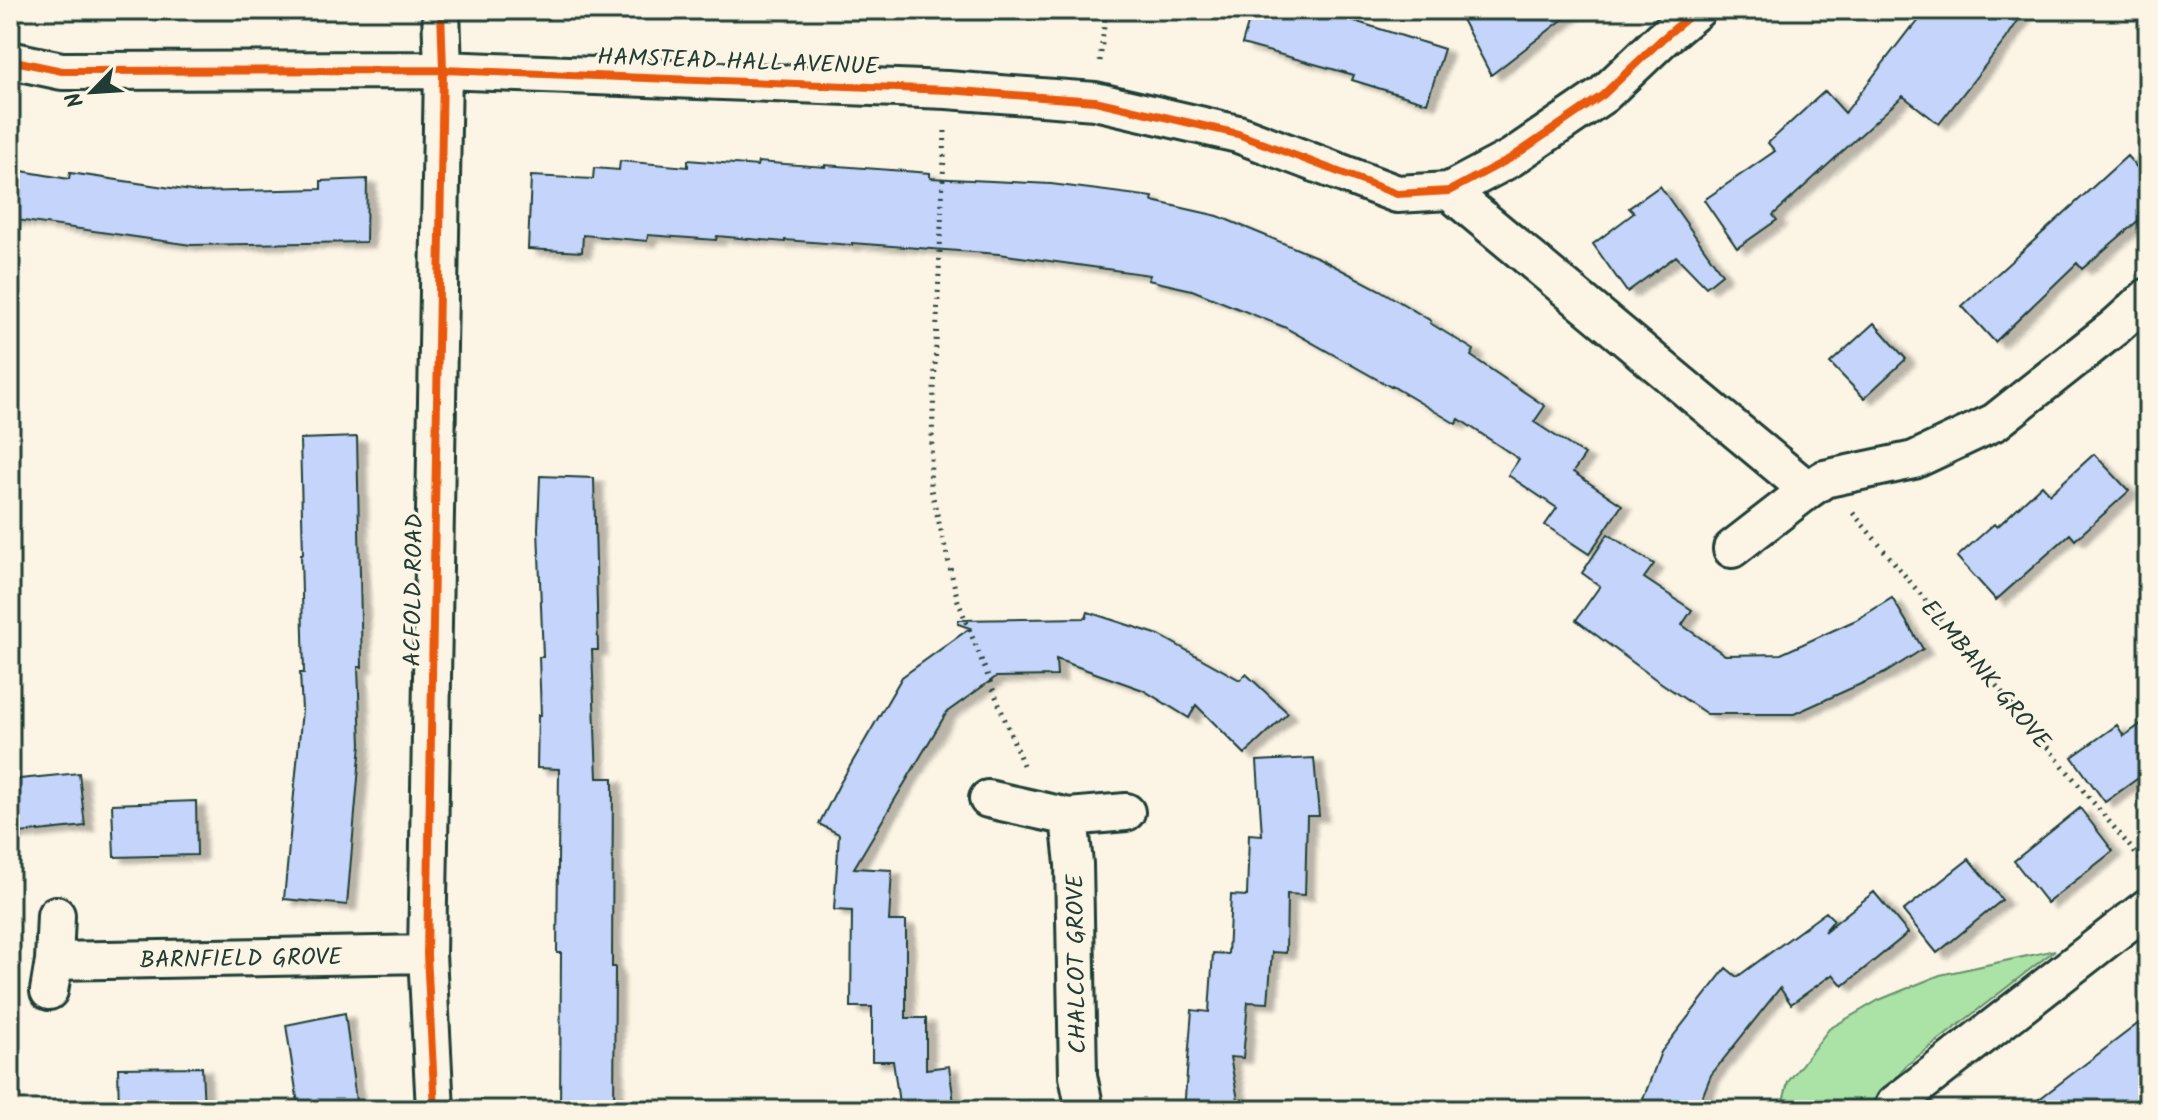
<svg xmlns="http://www.w3.org/2000/svg" width="2158" height="1120" font-family="Kalam,sans-serif">
<defs>
<filter id="shadow"><feDropShadow dx="9" dy="5" stdDeviation="2" flood-color="#0004"/></filter>
</defs>
<rect width="100%" height="100%" fill="#fcf5e5"/>
<filter id="ink" filterUnits="userSpaceOnUse"><feTurbulence type="fractalNoise" baseFrequency=".0125" numOctaves="2"/><feDisplacementMap in="SourceGraphic" scale="16" xChannelSelector="R" yChannelSelector="G"/><feConvolveMatrix kernelMatrix="1 2 1 2 8 2 1 2 1" color-interpolation-filters="sRGB"/></filter>
<g filter="url(#ink)">
<path fill="#abe2a5" stroke="#65906c" stroke-width="2" d="M 2055,950 L 1907,1065 L 1870,1110 L 1781,1110 L 1788,1082 L 1829,1029 L 1879,1000 L 1940,975 Z"/>
<path fill="#c4d4fa" stroke="#1f3d34" stroke-width="2" filter="url(#shadow)" d="M 1252,10 L 1319,10 L 1444,49 L 1427,103 L 1352,80 L 1354,75 L 1242,44 Z
M 1457,10 L 1575,10 L 1491,75 Z
M 1927,10 L 2025,10 L 2006,39 L 1939,124 L 1903,96 L 1773,215 L 1777,220 L 1737,248 L 1704,200 L 1775,151 L 1768,143 L 1825,91 L 1845,113 L 1911,27 L 1912,29 Z
M 2127,156 L 2148,180 L 2148,212 L 2082,269 L 2077,263 L 1995,342 L 1962,306 Z
M 688,160 L 757,166 L 758,162 L 825,167 L 825,165 L 930,173 L 930,178 L 1051,184 L 1153,197 L 1152,201 L 1218,216 L 1319,258 L 1380,290 L 1431,321 L 1430,323 L 1474,350 L 1471,356 L 1545,406 L 1534,422 L 1585,455 L 1573,472 L 1622,505 L 1589,554 L 1545,525 L 1557,508 L 1508,475 L 1519,459 L 1459,419 L 1456,424 L 1392,386 L 1391,387 L 1284,327 L 1192,290 L 1148,280 L 1150,275 L 999,254 L 852,243 L 852,245 L 785,240 L 785,242 L 717,236 L 716,240 L 648,235 L 647,241 L 583,235 L 582,252 L 528,249 L 531,176 L 593,179 L 594,168 L 619,170 L 620,161 L 688,167 Z
M 10,169 L 69,179 L 70,173 L 198,192 L 321,189 L 321,181 L 367,179 L 366,242 L 191,245 L 10,219 Z
M 1660,186 L 1722,274 L 1706,287 L 1676,256 L 1627,292 L 1593,244 L 1634,213 L 1629,208 Z
M 1874,323 L 1906,359 L 1864,398 L 1830,363 Z
M 357,437 L 362,667 L 358,667 L 361,744 L 347,905 L 284,899 L 302,710 L 300,673 L 304,673 L 301,554 L 303,554 L 300,439 Z
M 2094,454 L 2129,491 L 2075,540 L 2070,534 L 1996,600 L 1957,557 L 1994,524 L 1997,527 L 2042,485 L 2050,494 Z
M 540,476 L 594,478 L 598,650 L 592,650 L 597,778 L 613,778 L 612,967 L 615,967 L 614,1110 L 560,1110 L 561,953 L 557,953 L 559,769 L 537,768 L 538,715 L 541,715 L 539,657 L 543,657 L 538,529 Z
M 1608,534 L 1654,564 L 1644,578 L 1692,610 L 1682,625 L 1725,655 L 1781,654 L 1856,620 L 1892,598 L 1923,649 L 1885,673 L 1794,714 L 1707,714 L 1654,678 L 1576,620 L 1600,586 L 1582,573 Z
M 1088,612 L 1159,635 L 1240,680 L 1246,674 L 1288,713 L 1245,754 L 1196,705 L 1189,718 L 1143,690 L 1056,659 L 1057,676 L 996,677 L 947,712 L 854,868 L 892,870 L 889,921 L 906,921 L 906,1018 L 926,1018 L 926,1069 L 949,1066 L 955,1110 L 900,1110 L 893,1061 L 872,1061 L 872,1007 L 851,1007 L 852,911 L 834,910 L 839,834 L 819,824 L 839,785 L 902,677 L 970,628 L 958,624 L 958,620 L 1086,618 Z
M 2148,719 L 2148,771 L 2105,802 L 2072,757 L 2117,725 L 2124,736 Z
M 1314,758 L 1319,816 L 1307,816 L 1305,895 L 1287,894 L 1286,953 L 1272,952 L 1268,1003 L 1248,1002 L 1243,1058 L 1230,1057 L 1240,1110 L 1184,1110 L 1192,1010 L 1209,1012 L 1213,953 L 1228,954 L 1231,895 L 1247,896 L 1249,834 L 1262,835 L 1257,761 Z
M 79,773 L 85,826 L 10,834 L 10,780 Z
M 196,801 L 197,855 L 114,857 L 112,804 Z
M 2080,808 L 2113,851 L 2047,903 L 2014,861 Z
M 1969,859 L 2002,900 L 1937,953 L 1903,911 Z
M 1874,892 L 1908,933 L 1843,986 L 1833,974 L 1791,1004 L 1780,988 L 1711,1075 L 1697,1110 L 1639,1110 L 1661,1052 L 1726,968 L 1737,977 L 1826,912 L 1834,920 L 1824,932 Z
M 345,1013 L 357,1110 L 299,1110 L 286,1025 Z
M 2148,1016 L 2148,1110 L 2025,1110 Z
M 202,1067 L 204,1110 L 119,1110 L 118,1068 Z"/>
<g fill="none" stroke-linecap="round" stroke-linejoin="round">
<defs>
<path id="street" d="M 10,60 L 62,71 L 443,70 L 947,90 L 1095,101 L 1238,134 L 1397,194 L 1449,191 L 1511,158 L 1603,95 L 1662,39 L 1697,10
M 1449,191 L 1808,490 L 1824,479 L 1914,460 L 1995,422 L 2115,327 L 2148,297
M 1732,549 L 1808,490
M 988,799 L 1069,817 L 1126,812
M 1069,817 L 1074,864 L 1078,1076 L 1085,1110
M 54,961 L 427,954
M 49,991 L 54,961 L 56,915
M 435,1110 L 427,954 L 443,70 L 441,10
M 1892,1110 L 1895,1104 L 2148,907"/>
</defs>
<use href="#street" stroke="#1f3d34" stroke-width="42"/>
<path stroke="#1f3d34" stroke-width="5" stroke-dasharray="2 6" stroke-linecap="butt" d="M 1100,61 L 1106,10
M 945,131 L 930,485 L 958,601 L 1023,765
M 1853,513 L 2146,866"/>
<use href="#street" stroke="#fcf5e5" stroke-width="36"/>
<defs>
<path id="cycleway" d="M 10,60 L 62,71 L 443,70 L 947,90 L 1095,101 L 1238,134 L 1397,194 L 1449,191 L 1511,158 L 1603,95 L 1662,39 L 1697,10
M 435,1110 L 427,954 L 443,70 L 441,10"/>
</defs>
<use href="#cycleway" stroke="#fcf5e5" stroke-width="13"/>
<use href="#cycleway" stroke="#e8590c" stroke-width="8"/>
</g>
</g>
<g text-anchor="middle" stroke-width="6" stroke-linejoin="round" paint-order="stroke">
<g font-size="24" fill="#1f3d34" stroke="#fcf5e5">
<text transform="translate(738 61) rotate(2)" y="8">HAMSTEAD HALL AVENUE</text>
<text transform="translate(413 590) rotate(-89)" y="8">ACFOLD ROAD</text>
<text transform="translate(1986 674) rotate(50)" y="8">ELMBANK GROVE</text>
<text transform="translate(241 958) rotate(-1)" y="8">BARNFIELD GROVE</text>
<text transform="translate(1076 964) rotate(-91)" y="8">CHALCOT GROVE</text>
</g>
</g>
<rect width="2158" height="1120" fill="none" stroke="#fcf5e5" stroke-width="40"/>
<rect x="20" y="20" width="2118" height="1080" fill="none" stroke="#1f3d34" stroke-width="3" filter="url(#ink)"/>
<g transform="translate(92 92) rotate(245)" stroke="#fcf5e5" stroke-width="6" paint-order="stroke">
<path d="M0-6L14 30L0 20L-14 30Z" fill="#1f3d34"/>
<text y="-12" font-size="22" font-weight="bold" text-anchor="middle" fill="#1f3d34">N</text>
</g>
</svg>
